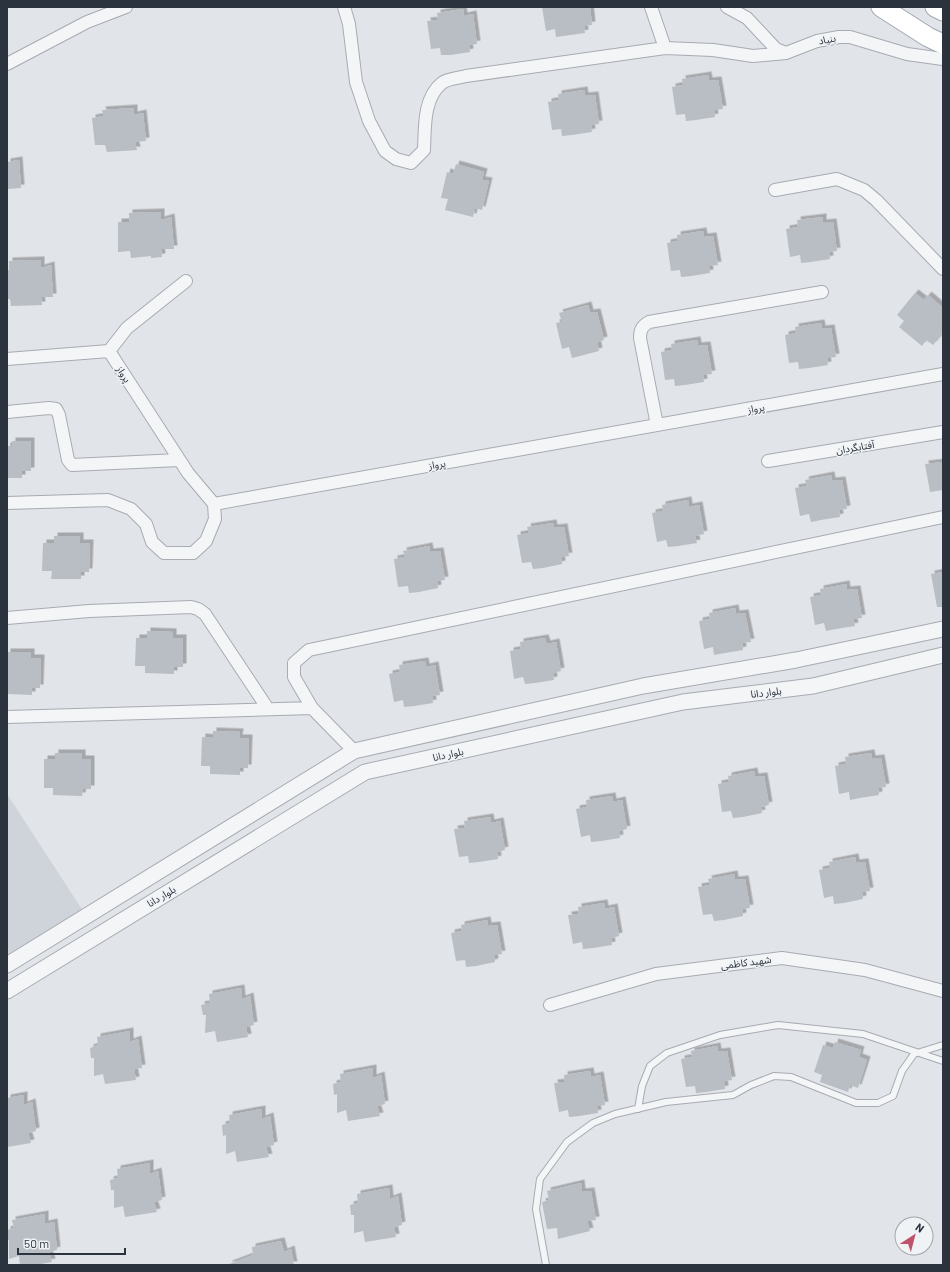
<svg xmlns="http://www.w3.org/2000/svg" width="950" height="1272" font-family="Barlow,'Noto Sans Arabic',sans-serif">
<defs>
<filter id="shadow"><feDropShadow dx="3.5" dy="-3.5" stdDeviation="0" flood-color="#0004"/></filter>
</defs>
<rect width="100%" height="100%" fill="#e1e4e8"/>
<path fill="#cfd3da" d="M 7,794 L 85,914 L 7,964 Z"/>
<path fill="#b9bec4" filter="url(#shadow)" d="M 542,7 L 590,7 L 592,25 L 584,26 L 585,33 L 556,37 L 555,29 L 546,31 Z
M 463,9 L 464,16 L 473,14 L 477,44 L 469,45 L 470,52 L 451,55 L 441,55 L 440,48 L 431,49 L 427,21 L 438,20 L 437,13 Z
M 708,75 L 709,81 L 718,80 L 723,109 L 714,110 L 715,117 L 696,120 L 686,121 L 685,114 L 676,115 L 672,87 L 683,85 L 682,79 Z
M 584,90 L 585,96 L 595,95 L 599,124 L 591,125 L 592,132 L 572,135 L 562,136 L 561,129 L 552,130 L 548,102 L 559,100 L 558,94 Z
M 134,108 L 134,115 L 143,113 L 146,141 L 135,142 L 137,150 L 107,152 L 105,145 L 95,145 L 92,118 L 104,116 L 102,110 Z
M 19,160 L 21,188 L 7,189 L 7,162 Z
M 456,164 L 484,172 L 482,180 L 489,181 L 482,210 L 475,208 L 473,217 L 445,210 L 448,199 L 441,198 L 447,172 L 453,174 Z
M 161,212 L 161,220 L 171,217 L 174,249 L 161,249 L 162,257 L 151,258 L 151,256 L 131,258 L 130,251 L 118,252 L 118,222 L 129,222 L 129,213 Z
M 823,217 L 823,223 L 833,222 L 837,251 L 829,252 L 830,259 L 811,262 L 801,263 L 800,255 L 790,257 L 786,229 L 798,227 L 797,220 Z
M 703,231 L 704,237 L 713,236 L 718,265 L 709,266 L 710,273 L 691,276 L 681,277 L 680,270 L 671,271 L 667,243 L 678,241 L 677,235 Z
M 41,260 L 41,268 L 51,265 L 53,297 L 41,297 L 42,305 L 11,306 L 10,299 L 7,299 L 7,270 L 9,270 L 9,261 Z
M 915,293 L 924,300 L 928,295 L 943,308 L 943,333 L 933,345 L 926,340 L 922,346 L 899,327 L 904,321 L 897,315 Z
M 588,305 L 590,313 L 597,312 L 604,340 L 597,342 L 599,351 L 572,358 L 569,347 L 562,349 L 556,323 L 562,322 L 559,313 Z
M 821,323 L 822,329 L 831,328 L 836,357 L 827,358 L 828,365 L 809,368 L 799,369 L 798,362 L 789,363 L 785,335 L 796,333 L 795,327 Z
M 697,340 L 698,346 L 707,345 L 712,374 L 703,375 L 704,382 L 685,385 L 675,386 L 674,379 L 665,380 L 661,352 L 672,350 L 671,344 Z
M 12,441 L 31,441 L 31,471 L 22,471 L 22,478 L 7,478 L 7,446 L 12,446 Z
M 943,462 L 943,490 L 930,492 L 925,464 Z
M 831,475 L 832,481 L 842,480 L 847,509 L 839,510 L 840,517 L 821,520 L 811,522 L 809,514 L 800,516 L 795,488 L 807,486 L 805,480 Z
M 688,500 L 689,507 L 699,505 L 704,534 L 695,536 L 697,543 L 678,546 L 668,547 L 666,540 L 657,542 L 652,513 L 663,511 L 662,505 Z
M 553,523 L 554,528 L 564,527 L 569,556 L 561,557 L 562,564 L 543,568 L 533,569 L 531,562 L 522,563 L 517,535 L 529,533 L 527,527 Z
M 54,536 L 80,536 L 80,543 L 90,543 L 89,572 L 81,572 L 81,579 L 51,579 L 52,571 L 42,571 L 43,543 L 54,543 Z
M 429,546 L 430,552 L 440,551 L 445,580 L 437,581 L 438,588 L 419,592 L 409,593 L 408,586 L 398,587 L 394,559 L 405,557 L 403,551 Z
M 943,572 L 943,607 L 937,607 L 931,574 Z
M 846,584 L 847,590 L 857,589 L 862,618 L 853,619 L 855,626 L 836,629 L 826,631 L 824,623 L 815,625 L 810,597 L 821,595 L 820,589 Z
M 735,608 L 736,614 L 745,613 L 751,642 L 742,643 L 743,650 L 725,653 L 714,655 L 713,647 L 704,649 L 699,621 L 710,619 L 709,613 Z
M 147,631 L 173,632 L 173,638 L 183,638 L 183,667 L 174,667 L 174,674 L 145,673 L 145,666 L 135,666 L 136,638 L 147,638 Z
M 545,638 L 547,644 L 556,642 L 561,671 L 553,673 L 554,680 L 535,683 L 525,684 L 523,677 L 514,679 L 510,651 L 521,649 L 520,642 Z
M 7,652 L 31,652 L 31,658 L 41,658 L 40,688 L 32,688 L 32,695 L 7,694 Z
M 425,661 L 426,667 L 435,665 L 440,695 L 432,696 L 433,703 L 414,706 L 404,707 L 403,700 L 394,702 L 389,674 L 400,672 L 399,665 Z
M 213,731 L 240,732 L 239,738 L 249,738 L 248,768 L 240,768 L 240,775 L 210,774 L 210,766 L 201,766 L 202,737 L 213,738 Z
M 55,753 L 82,753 L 82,759 L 91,759 L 91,789 L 83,789 L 82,796 L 53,795 L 53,788 L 44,788 L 44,759 L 55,759 Z
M 871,753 L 872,759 L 881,758 L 886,787 L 878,788 L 879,795 L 860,798 L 850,800 L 849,792 L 839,794 L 835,766 L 846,764 L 845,757 Z
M 754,771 L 755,777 L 764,776 L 769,805 L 761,807 L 762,813 L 743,817 L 733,818 L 731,811 L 722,812 L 718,784 L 729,782 L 728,776 Z
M 612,796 L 613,802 L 622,800 L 627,829 L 619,831 L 620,838 L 601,841 L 591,842 L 590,835 L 581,837 L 576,809 L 587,807 L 586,800 Z
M 490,817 L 491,823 L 500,821 L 505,850 L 497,852 L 498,859 L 479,862 L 469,863 L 468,856 L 459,857 L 454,829 L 465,828 L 464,821 Z
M 855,857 L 856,863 L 865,862 L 870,891 L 862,892 L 863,899 L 844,903 L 834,904 L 833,896 L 824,898 L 819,870 L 830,868 L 829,862 Z
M 734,874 L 735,880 L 745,879 L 750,908 L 742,909 L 743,916 L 724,920 L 714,921 L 712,914 L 703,915 L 698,887 L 710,885 L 708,879 Z
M 604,903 L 605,909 L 614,907 L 619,936 L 611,938 L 612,945 L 593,948 L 583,949 L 582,942 L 573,944 L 568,915 L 579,914 L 578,907 Z
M 487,920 L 488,926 L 497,925 L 502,954 L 494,955 L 495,962 L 476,966 L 466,967 L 465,960 L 456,961 L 451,933 L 462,931 L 461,925 Z
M 241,988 L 242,999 L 250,996 L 254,1025 L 246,1027 L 248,1037 L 217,1042 L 215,1031 L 205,1033 L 206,1015 L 203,1015 L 201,1005 L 210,1003 L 209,994 Z
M 130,1031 L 130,1042 L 138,1039 L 142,1068 L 134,1069 L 136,1080 L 105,1084 L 103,1074 L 94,1076 L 94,1058 L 91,1058 L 90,1048 L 98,1045 L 97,1037 Z
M 835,1042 L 861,1050 L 859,1057 L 867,1060 L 858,1088 L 850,1085 L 848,1092 L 820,1082 L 822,1075 L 814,1072 L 823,1045 L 833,1048 Z
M 717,1046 L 718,1052 L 727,1051 L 732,1080 L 724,1081 L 725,1089 L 706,1092 L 696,1093 L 695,1086 L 686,1087 L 681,1059 L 692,1057 L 691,1051 Z
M 373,1068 L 373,1078 L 381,1075 L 385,1104 L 377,1106 L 380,1116 L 348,1121 L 346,1110 L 337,1113 L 337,1094 L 334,1095 L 333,1084 L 341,1082 L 340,1074 Z
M 590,1071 L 591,1077 L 600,1075 L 605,1105 L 597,1106 L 598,1113 L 579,1116 L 569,1117 L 568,1110 L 559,1112 L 554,1083 L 565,1082 L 564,1075 Z
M 24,1095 L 24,1105 L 32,1102 L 36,1131 L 28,1133 L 31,1143 L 7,1147 L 7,1098 Z
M 262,1109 L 262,1119 L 270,1116 L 274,1145 L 266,1147 L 269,1157 L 237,1162 L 235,1151 L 226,1154 L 226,1135 L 223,1136 L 222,1125 L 230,1123 L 229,1115 Z
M 150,1163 L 150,1174 L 158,1171 L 162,1200 L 154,1202 L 157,1212 L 125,1217 L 123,1206 L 114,1208 L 114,1190 L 111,1190 L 110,1180 L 118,1178 L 117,1169 Z
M 581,1183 L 582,1192 L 591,1191 L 596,1220 L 587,1221 L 590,1231 L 558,1239 L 557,1228 L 547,1229 L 542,1202 L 549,1200 L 547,1191 Z
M 389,1188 L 390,1199 L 398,1196 L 402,1225 L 394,1227 L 396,1237 L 365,1242 L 363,1231 L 354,1233 L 354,1215 L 351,1215 L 350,1205 L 358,1203 L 357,1194 Z
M 45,1214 L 45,1224 L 54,1222 L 57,1250 L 49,1252 L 52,1262 L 35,1265 L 20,1265 L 19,1256 L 9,1259 L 9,1240 L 7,1241 L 7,1230 L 14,1228 L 12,1220 Z
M 281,1241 L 284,1252 L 291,1249 L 294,1265 L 229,1265 L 229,1264 L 253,1255 L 252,1247 Z"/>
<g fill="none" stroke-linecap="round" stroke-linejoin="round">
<defs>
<path id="service" d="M 638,1109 L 642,1086 L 650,1066 L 667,1053 L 720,1035 L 778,1025 L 863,1034 L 943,1061
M 546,1265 L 536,1209 L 540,1179 L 567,1142 L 593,1123 L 615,1114 L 666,1102 L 733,1095 L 751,1085 L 774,1076 L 791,1077 L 856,1103 L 878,1103 L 893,1096 L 902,1071 L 914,1054 L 943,1045"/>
<path id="minor" d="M 344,7 L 349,24 L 356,82 L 369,121 L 385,151 L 396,159 L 411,163 L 424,150 C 425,128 423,98 442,83 C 447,79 459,78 466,76 L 665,48 L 713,50 L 753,56 L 786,53 L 817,41 L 839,37 L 850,37 L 907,54 L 943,59
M 651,7 L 665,48
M 727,7 L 747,18 L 776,49 L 786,53
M 7,64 L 87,22 L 126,7
M 775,190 L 837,179 L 864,190 L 876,200 L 943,269
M 109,351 L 127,328 L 186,281
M 7,359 L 109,351 L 188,473 L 214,504 L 943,374
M 7,412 L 49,408 L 56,409 L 59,415 L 68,460 L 72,465 L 179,460
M 657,425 L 640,338 C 640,330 642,326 649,322 L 822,292
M 768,461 L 943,432
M 7,503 L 108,500 L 131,509 L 146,524 L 152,542 L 164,553 L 193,553 L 206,541 L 215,519 L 214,504
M 7,618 L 89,611 L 191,607 L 198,609 L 205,614 L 268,709
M 7,717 L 312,708
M 354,751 L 312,708 L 294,677 L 294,663 L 309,650 L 943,517
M 550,1005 L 656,974 L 782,958 L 865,970 L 943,991"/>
<path id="tertiary" d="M 7,965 L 354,751 L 643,686 L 796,660 L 943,629
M 7,991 L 365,772 L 683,702 L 813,686 L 943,655"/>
<path id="primary" d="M 881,7 L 928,37 L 943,44
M 935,7 L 943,11"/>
</defs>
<use href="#service" stroke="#a7abb2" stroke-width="8"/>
<use href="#minor" stroke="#a7abb2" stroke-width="14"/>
<use href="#tertiary" stroke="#a7abb2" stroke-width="17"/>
<use href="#primary" stroke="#a1a9b2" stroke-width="21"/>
<use href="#service" stroke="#f3f5f7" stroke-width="6"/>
<use href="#minor" stroke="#f3f5f7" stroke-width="12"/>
<use href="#tertiary" stroke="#f3f5f7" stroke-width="15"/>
<use href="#primary" stroke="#fff" stroke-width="19"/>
</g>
<g text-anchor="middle" stroke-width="3" stroke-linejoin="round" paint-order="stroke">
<g font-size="10" fill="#2b333e" stroke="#f0f3f6">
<text transform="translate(827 39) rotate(-11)" y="4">بنیاد</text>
<text transform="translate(124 374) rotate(57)" y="4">پرواز</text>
<text transform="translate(756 408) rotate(-10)" y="4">پرواز</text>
<text transform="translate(855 447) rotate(-9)" y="4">آفتابگردان</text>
<text transform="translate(437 464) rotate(-10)" y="4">پرواز</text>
<text transform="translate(766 692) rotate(-7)" y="4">بلوار دانا</text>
<text transform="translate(448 754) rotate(-12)" y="4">بلوار دانا</text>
<text transform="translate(161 896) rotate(-31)" y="4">بلوار دانا</text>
<text transform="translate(746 962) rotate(-7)" y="4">شهید کاظمی</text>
</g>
</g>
<rect width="950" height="1272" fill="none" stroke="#2b333e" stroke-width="16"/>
<g transform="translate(914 1236) rotate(36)"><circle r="19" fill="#f0f3f6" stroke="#a1a6ac"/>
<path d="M0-3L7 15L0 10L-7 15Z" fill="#c0536b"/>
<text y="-6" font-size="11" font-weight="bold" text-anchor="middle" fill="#2b333e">N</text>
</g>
<path d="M18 1248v6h107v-6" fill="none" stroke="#2b333e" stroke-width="2"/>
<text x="24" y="1248" font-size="12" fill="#2b333e" stroke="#f0f3f6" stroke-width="3" paint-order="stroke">50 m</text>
</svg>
